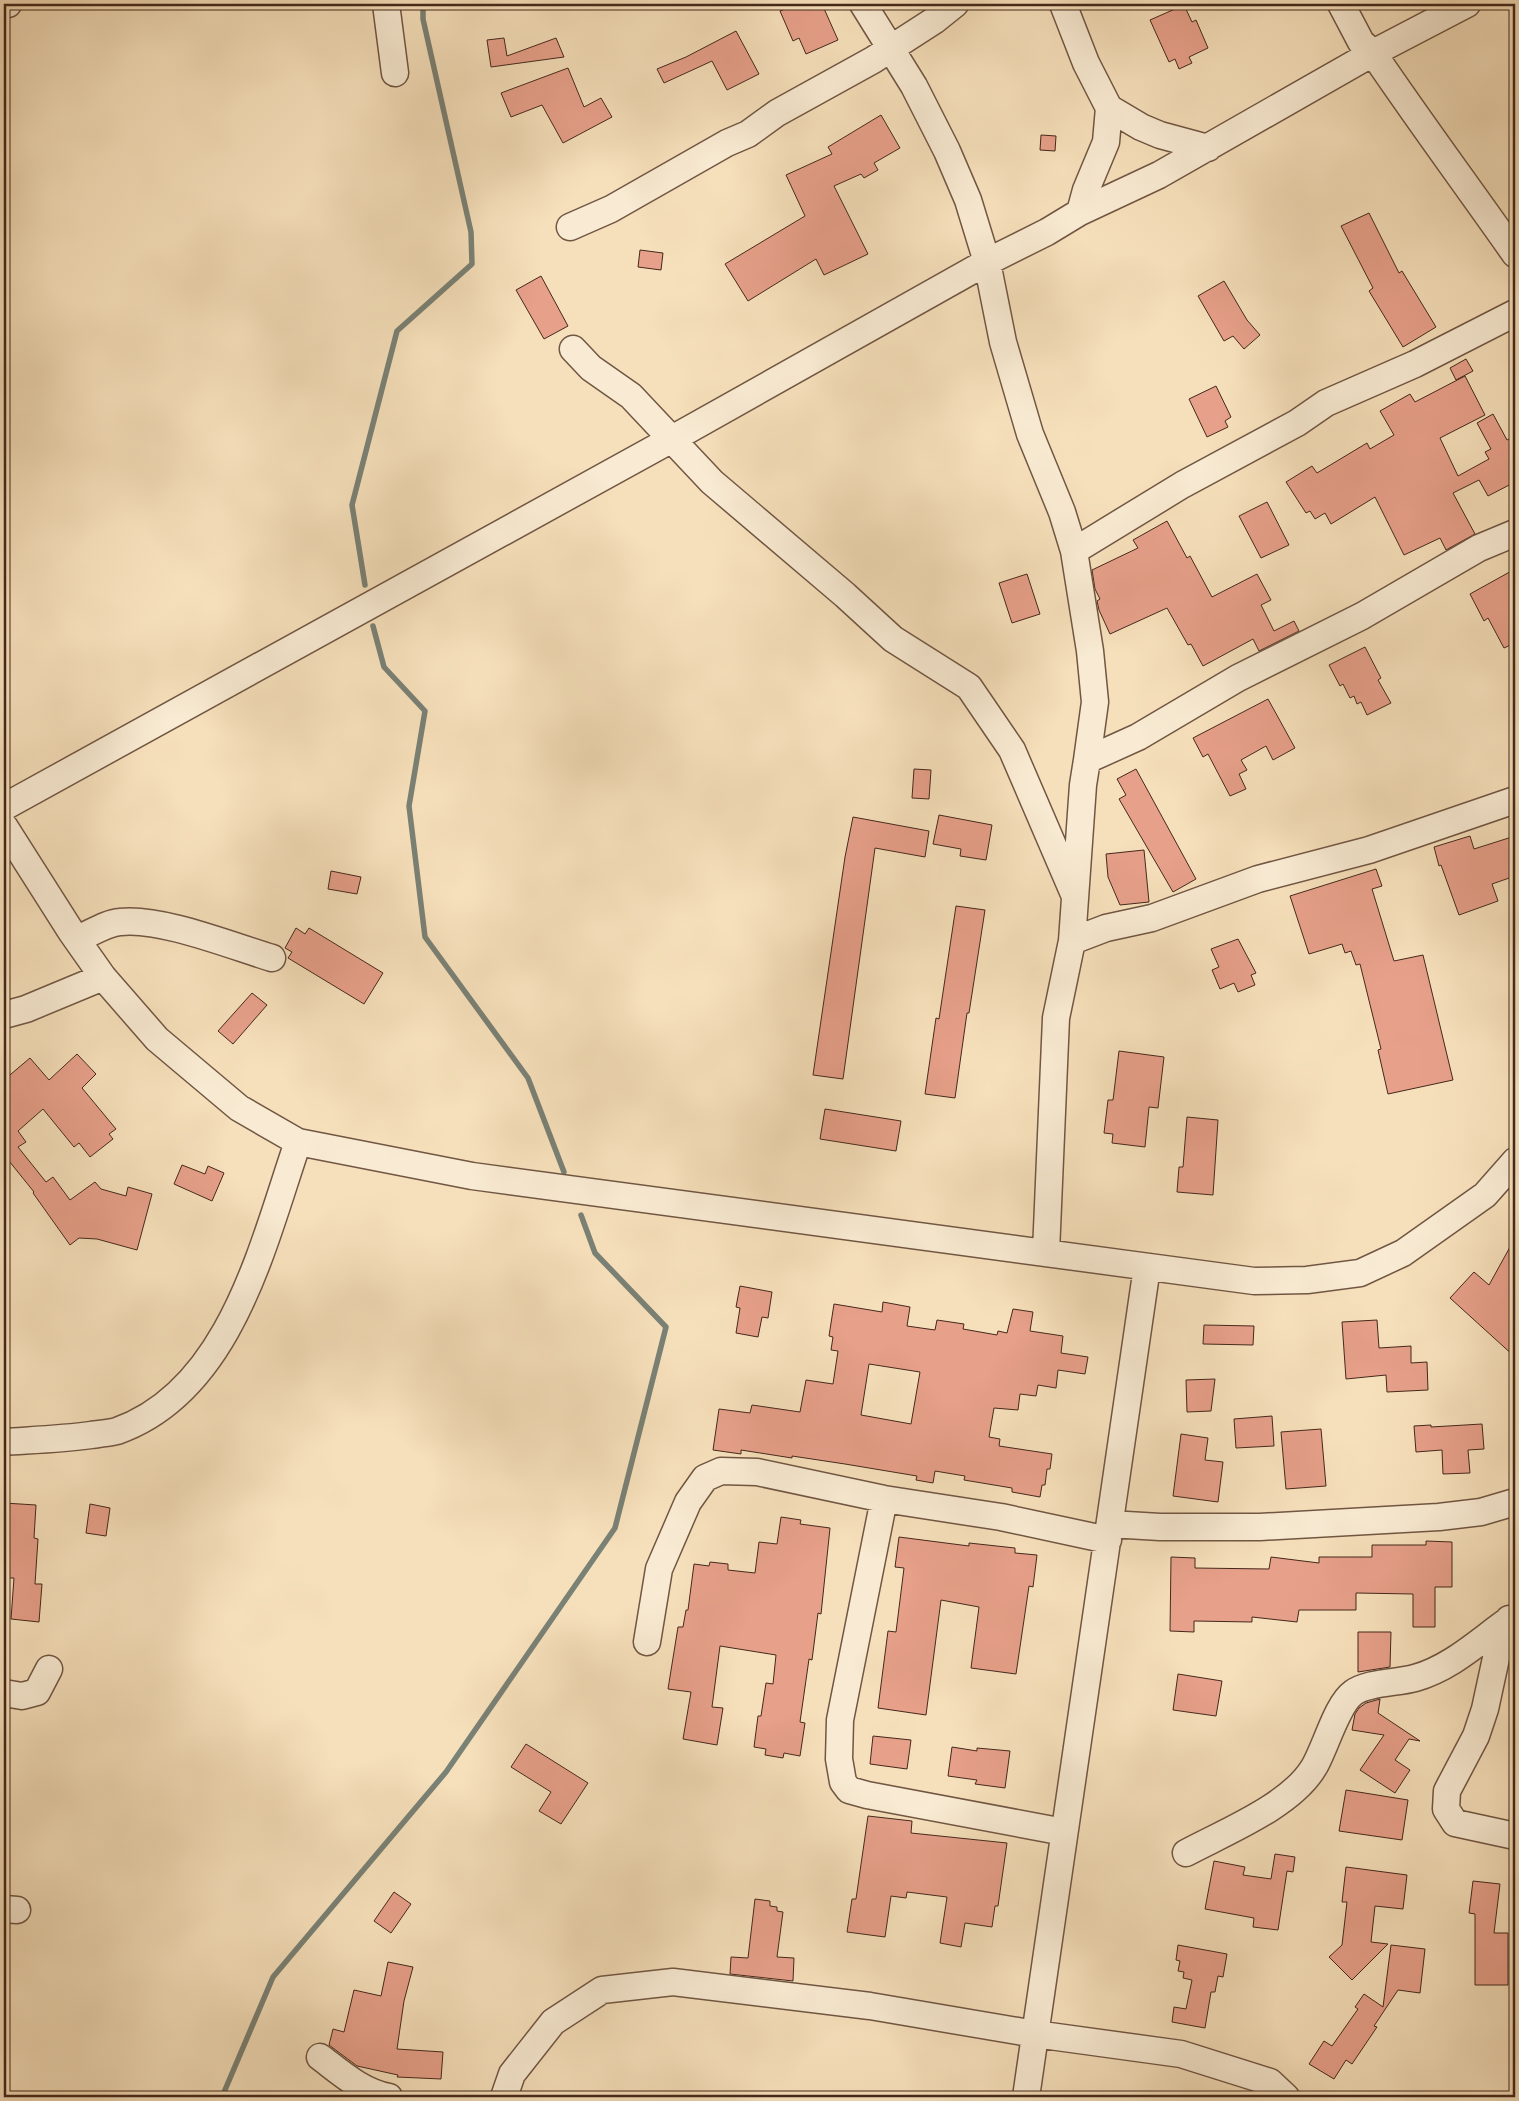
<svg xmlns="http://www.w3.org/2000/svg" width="1519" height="2101" font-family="Alegreya,serif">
<rect width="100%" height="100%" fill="#f6e0bb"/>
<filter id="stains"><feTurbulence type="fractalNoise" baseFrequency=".004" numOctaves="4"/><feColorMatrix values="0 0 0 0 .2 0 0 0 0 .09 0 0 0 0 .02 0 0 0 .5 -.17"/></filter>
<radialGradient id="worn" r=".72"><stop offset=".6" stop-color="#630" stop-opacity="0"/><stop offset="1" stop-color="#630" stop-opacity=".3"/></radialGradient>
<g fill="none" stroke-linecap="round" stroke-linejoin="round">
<path stroke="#7a8175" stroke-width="5.5" d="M 365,585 L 352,505 L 397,331 L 472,264 L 471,232 L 423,19 L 423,4
M 373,626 L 384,667 L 425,711 L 409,806 L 425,937 L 528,1078 L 564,1172
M 222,2097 L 273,1977 L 446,1772 L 615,1528 L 666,1327 L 595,1253 L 581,1215"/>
</g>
<path fill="#e7a08a" stroke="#45281b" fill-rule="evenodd" d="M 798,4 L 822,4 L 838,40 L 806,54 L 799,38 L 793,41 L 780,11 Z
M 1184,5 L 1192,22 L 1196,20 L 1208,48 L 1189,57 L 1192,63 L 1179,69 L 1175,59 L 1169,62 L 1150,20 Z
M 736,31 L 759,74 L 727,90 L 712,61 L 664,83 L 657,69 L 686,57 Z
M 504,38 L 507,56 L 556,38 L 564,57 L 491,67 L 487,40 Z
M 568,68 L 584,107 L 601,98 L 612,117 L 563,143 L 542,105 L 511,117 L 501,93 Z
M 881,115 L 900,148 L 874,163 L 878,170 L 864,178 L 861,174 L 834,186 L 868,254 L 824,275 L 816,259 L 748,301 L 725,264 L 805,216 L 786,175 L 832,154 L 828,147 Z
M 1041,135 L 1056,136 L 1055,151 L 1040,150 Z
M 1369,213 L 1399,273 L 1402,271 L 1436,327 L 1403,347 L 1369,291 L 1373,288 L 1341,226 Z
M 640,250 L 663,253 L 661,270 L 638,267 Z
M 541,276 L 568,326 L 544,339 L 516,290 Z
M 1224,281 L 1247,320 L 1260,335 L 1244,349 L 1233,336 L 1224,341 L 1198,296 Z
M 1466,359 L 1473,371 L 1456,380 L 1450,368 Z
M 1465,376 L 1485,415 L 1440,438 L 1458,476 L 1489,459 L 1485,452 L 1491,449 L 1477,423 L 1493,414 L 1507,440 L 1515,436 L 1515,482 L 1488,496 L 1479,480 L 1453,493 L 1475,534 L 1446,550 L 1440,538 L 1404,555 L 1375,497 L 1331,524 L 1325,513 L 1315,519 L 1310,511 L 1306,513 L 1286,482 L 1312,466 L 1317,473 L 1367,443 L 1370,449 L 1394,435 L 1380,411 L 1410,394 L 1415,402 Z
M 1216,386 L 1231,417 L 1225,421 L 1228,427 L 1207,437 L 1189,399 Z
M 1267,502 L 1289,545 L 1261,558 L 1239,516 Z
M 1167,521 L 1187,558 L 1190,556 L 1212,597 L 1257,574 L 1271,600 L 1261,605 L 1274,631 L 1294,621 L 1299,631 L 1259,651 L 1253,639 L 1203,666 L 1191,644 L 1188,645 L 1167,608 L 1110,634 L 1099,610 L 1097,601 L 1100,599 L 1095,589 L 1092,570 L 1138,548 L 1133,540 Z
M 1515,569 L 1515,643 L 1504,648 L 1488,618 L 1484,621 L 1470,594 Z
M 1027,574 L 1040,614 L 1012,623 L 999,583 Z
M 1365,647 L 1381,678 L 1378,680 L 1391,703 L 1367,715 L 1361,702 L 1357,704 L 1354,696 L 1350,698 L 1343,684 L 1340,686 L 1329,665 Z
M 1268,699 L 1295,748 L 1273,760 L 1266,746 L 1241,760 L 1247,770 L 1239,774 L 1246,789 L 1230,796 L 1208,754 L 1203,757 L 1193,738 Z
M 914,769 L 931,770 L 929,799 L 912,798 Z
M 1136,769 L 1196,879 L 1173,892 L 1119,799 L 1126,795 L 1117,779 Z
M 939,815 L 992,825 L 986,860 L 960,856 L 961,849 L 933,844 Z
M 853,817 L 929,831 L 925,857 L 875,848 L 843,1079 L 813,1075 L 845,857 Z
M 1470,836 L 1474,849 L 1515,836 L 1515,876 L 1492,884 L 1498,901 L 1459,915 L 1441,865 L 1439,866 L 1434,847 Z
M 1144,850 L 1149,902 L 1120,905 L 1108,877 L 1106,854 Z
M 1376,869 L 1382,886 L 1372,889 L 1394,961 L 1423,955 L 1453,1080 L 1388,1094 L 1378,1050 L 1381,1049 L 1360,964 L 1356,965 L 1351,951 L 1345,953 L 1342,944 L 1309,954 L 1290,896 Z
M 331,871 L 361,877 L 357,894 L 328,889 Z
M 956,906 L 985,910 L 969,1013 L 967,1013 L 955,1098 L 925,1094 L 936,1018 L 939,1019 Z
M 296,928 L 305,934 L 309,928 L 383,973 L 364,1004 L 288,958 L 292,952 L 285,948 Z
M 1238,939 L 1256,973 L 1251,975 L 1255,985 L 1238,992 L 1234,983 L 1220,989 L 1212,970 L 1219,967 L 1211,949 Z
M 252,993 L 267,1005 L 233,1044 L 218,1031 Z
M 1119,1051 L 1164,1057 L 1158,1108 L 1149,1107 L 1145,1147 L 1112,1143 L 1113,1134 L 1104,1133 L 1108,1100 L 1113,1100 Z
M 77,1054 L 96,1074 L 82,1088 L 116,1129 L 109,1134 L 113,1139 L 90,1157 L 79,1143 L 74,1147 L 43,1109 L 18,1131 L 26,1142 L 18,1147 L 46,1182 L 53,1177 L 70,1200 L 95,1182 L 101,1189 L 126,1196 L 128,1187 L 152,1194 L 137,1250 L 97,1239 L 79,1238 L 70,1245 L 33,1193 L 34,1192 L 5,1156 L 4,1157 L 4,1080 L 30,1058 L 49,1080 Z
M 825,1109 L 901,1121 L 896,1151 L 820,1139 Z
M 1187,1117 L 1218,1120 L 1213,1195 L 1177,1192 L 1179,1167 L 1183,1167 Z
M 182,1165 L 205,1174 L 208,1166 L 224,1173 L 212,1201 L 174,1184 Z
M 1515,1238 L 1515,1357 L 1450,1298 L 1474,1272 L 1489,1285 Z
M 740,1286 L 772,1292 L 768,1318 L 762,1317 L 758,1337 L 736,1333 L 740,1308 L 736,1307 Z
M 883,1302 L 910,1307 L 907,1326 L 935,1330 L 937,1320 L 964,1324 L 963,1329 L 997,1335 L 998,1331 L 1007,1333 L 1013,1309 L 1033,1312 L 1030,1331 L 1063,1336 L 1061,1353 L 1088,1357 L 1085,1374 L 1058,1370 L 1056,1388 L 1038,1385 L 1036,1396 L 1020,1394 L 1018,1410 L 994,1408 L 989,1437 L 1000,1439 L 999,1446 L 1052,1454 L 1050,1469 L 1047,1469 L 1045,1485 L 1042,1485 L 1040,1497 L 1012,1492 L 1012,1488 L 964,1480 L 965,1476 L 935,1471 L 933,1483 L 916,1480 L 917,1476 L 845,1464 L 792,1456 L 792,1458 L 741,1450 L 741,1454 L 713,1450 L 719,1409 L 750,1413 L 752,1405 L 800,1412 L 806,1380 L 833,1384 L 838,1351 L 831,1350 L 833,1337 L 829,1336 L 834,1304 L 882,1312 ZM 869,1364 L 920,1372 L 911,1424 L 861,1415 Z
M 1377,1320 L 1379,1348 L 1411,1346 L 1411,1363 L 1427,1362 L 1428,1390 L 1387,1392 L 1386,1375 L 1346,1379 L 1342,1322 Z
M 1204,1325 L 1254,1326 L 1253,1345 L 1203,1344 Z
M 1215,1379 L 1211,1411 L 1187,1412 L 1186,1380 Z
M 1272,1416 L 1274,1446 L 1236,1448 L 1234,1419 Z
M 1482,1424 L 1484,1449 L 1468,1450 L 1470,1473 L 1443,1474 L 1442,1450 L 1416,1452 L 1414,1426 L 1431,1425 L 1431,1427 Z
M 1321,1429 L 1326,1486 L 1286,1489 L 1281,1432 Z
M 1181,1434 L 1208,1438 L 1205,1460 L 1223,1462 L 1218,1502 L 1173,1496 Z
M 4,1503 L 36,1505 L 34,1538 L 38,1539 L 35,1584 L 42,1584 L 39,1622 L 11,1619 L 14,1578 L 4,1578 L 7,1521 L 4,1520 Z
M 90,1504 L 110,1508 L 106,1536 L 86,1533 Z
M 781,1517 L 801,1520 L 800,1524 L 830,1528 L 821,1614 L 818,1613 L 812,1660 L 809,1659 L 800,1722 L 805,1723 L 800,1756 L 784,1753 L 783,1758 L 765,1755 L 766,1749 L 754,1747 L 758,1716 L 761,1716 L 766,1683 L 773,1684 L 776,1655 L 720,1646 L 712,1707 L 723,1708 L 717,1745 L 683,1739 L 691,1692 L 668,1689 L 678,1627 L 683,1627 L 686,1610 L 688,1610 L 694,1564 L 709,1566 L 710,1562 L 728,1564 L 728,1570 L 755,1573 L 759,1542 L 777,1544 Z
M 899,1537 L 969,1546 L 969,1543 L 1015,1548 L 1015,1553 L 1037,1555 L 1033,1587 L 1029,1586 L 1016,1674 L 971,1668 L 979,1607 L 941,1600 L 926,1715 L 878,1708 L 888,1631 L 896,1632 L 904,1568 L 895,1567 Z
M 1426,1541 L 1452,1542 L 1452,1587 L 1435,1587 L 1435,1627 L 1413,1627 L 1413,1594 L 1356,1593 L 1356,1610 L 1299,1610 L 1297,1622 L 1252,1617 L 1252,1622 L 1194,1621 L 1194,1632 L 1170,1631 L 1171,1557 L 1195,1558 L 1195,1568 L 1269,1569 L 1271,1557 L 1319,1563 L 1319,1557 L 1372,1557 L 1372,1545 L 1426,1545 Z
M 1358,1632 L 1391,1632 L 1390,1667 L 1358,1672 Z
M 1178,1674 L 1222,1681 L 1216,1716 L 1173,1710 Z
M 1380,1699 L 1378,1713 L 1420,1741 L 1409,1739 L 1395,1760 L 1410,1770 L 1395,1793 L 1360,1770 L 1384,1735 L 1352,1730 L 1355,1714 L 1359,1708 L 1366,1703 Z
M 873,1736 L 911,1740 L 907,1769 L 870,1764 Z
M 526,1744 L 588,1783 L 561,1824 L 539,1811 L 551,1792 L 511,1767 Z
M 952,1747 L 977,1751 L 977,1748 L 1010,1751 L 1005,1788 L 975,1784 L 977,1780 L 948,1776 Z
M 1346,1790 L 1408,1800 L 1402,1840 L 1339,1831 Z
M 868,1816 L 912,1821 L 911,1833 L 1007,1843 L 998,1906 L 995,1906 L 992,1927 L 965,1923 L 961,1947 L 940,1943 L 947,1897 L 907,1892 L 906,1898 L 891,1896 L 885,1937 L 847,1932 L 852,1899 L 856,1899 Z
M 1275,1854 L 1295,1857 L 1293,1872 L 1287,1871 L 1278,1930 L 1253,1927 L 1254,1918 L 1205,1909 L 1214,1861 L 1245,1867 L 1243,1875 L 1271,1879 Z
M 1346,1867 L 1407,1875 L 1403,1909 L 1375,1906 L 1371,1942 L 1388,1944 L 1352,1980 L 1329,1957 L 1342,1945 L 1347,1902 L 1342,1902 Z
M 1473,1881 L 1500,1884 L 1494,1933 L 1508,1933 L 1508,1985 L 1475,1985 L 1475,1914 L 1469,1913 Z
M 394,1892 L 411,1904 L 391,1933 L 374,1921 Z
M 755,1899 L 770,1901 L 770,1906 L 777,1907 L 777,1911 L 783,1912 L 777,1957 L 794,1958 L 793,1981 L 730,1974 L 731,1957 L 748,1958 Z
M 1178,1945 L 1227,1954 L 1223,1977 L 1218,1976 L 1215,1992 L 1211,1992 L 1205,2028 L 1172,2022 L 1174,2007 L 1186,2009 L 1192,1980 L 1183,1978 L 1184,1972 L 1178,1971 L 1180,1961 L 1176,1960 Z
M 1391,1945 L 1425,1949 L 1420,1993 L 1398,1990 L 1374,2026 L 1377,2027 L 1352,2064 L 1346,2060 L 1334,2079 L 1309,2064 L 1324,2041 L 1332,2046 L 1358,2009 L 1355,2007 L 1364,1994 L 1383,2007 Z
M 388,1962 L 413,1967 L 404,2001 L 397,2049 L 443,2052 L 441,2079 L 397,2077 L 398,2075 L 357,2066 L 329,2045 L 333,2029 L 344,2032 L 354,1990 L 381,1996 Z"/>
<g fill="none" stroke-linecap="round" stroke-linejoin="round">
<defs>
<path id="minor" d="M 386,4 L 395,73
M 863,4 L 914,86 L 947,151 L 968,200 L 987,262 L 1003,342 L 1030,434 L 1062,512 L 1074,551 L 1090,651 L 1095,702 L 1087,760
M 1063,4 L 1086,63 L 1109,108 L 1141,127 L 1160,135 L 1208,148
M 1341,4 L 1361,42 L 1373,53 C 1419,121 1468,187 1515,254
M 4,5 L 8,4
M 1080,212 L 1086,190 L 1106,142 L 1109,108
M 570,227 L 611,209 L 727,143 L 748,134 L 777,113 L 873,60 L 935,20 L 955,4
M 573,349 L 591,368 L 631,396 L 712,482 L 845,595 L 893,639 L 969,687 L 1012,750 L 1074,894
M 1074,551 L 1182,485 L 1297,423 L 1326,403 L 1415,364 L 1515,313
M 4,807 L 672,439 L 987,262 L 1047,232 L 1080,212 L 1159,175 L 1373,53 L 1467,4
M 4,826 L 72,933 L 103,977 L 157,1039 L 239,1108 L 298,1142 L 472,1176 L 1254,1281 L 1307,1280 L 1360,1273 L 1403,1253 L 1485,1195 L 1515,1161
M 77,939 C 90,934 106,923 120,922 C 160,917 232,946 272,958
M 1072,941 L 1106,928 L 1152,918 L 1258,879 L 1369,850 L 1515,800
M 4,1015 L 26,1009 L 103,977
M 1046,1252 L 1056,1018 L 1072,941 L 1083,785 L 1087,760 L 1138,737 L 1238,678 L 1362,616 L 1479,548 L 1515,533
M 4,1442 C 33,1440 62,1439 91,1435 C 99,1434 109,1433 117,1431 C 231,1391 263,1243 298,1142
M 884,1499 L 840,1720 L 839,1759 L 843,1782 L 849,1790 L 867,1795 L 1064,1832
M 1110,1524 L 1160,1527 L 1260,1527 L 1439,1517 L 1481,1512 L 1515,1502
M 1509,1619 L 1501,1635 L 1485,1709 L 1476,1736 L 1447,1791 L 1446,1809 L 1455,1823 L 1515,1836
M 647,1642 L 659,1569 L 688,1502 L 705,1478 L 721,1471 L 757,1472 L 884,1499 L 1001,1517 L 1108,1540
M 4,1693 L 22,1696 L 37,1692 L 49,1669
M 1186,1853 C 1225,1832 1291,1806 1314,1767 C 1325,1749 1337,1704 1353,1693 C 1367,1682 1398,1683 1415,1678 C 1451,1668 1479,1641 1509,1620
M 4,1909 L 17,1910
M 320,2057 C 341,2073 362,2092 389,2097
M 504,2097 L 512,2074 L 553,2022 L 602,1990 L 673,1982 L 870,2006 L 1035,2034 L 1181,2054 L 1270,2082 L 1286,2097
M 1026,2097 L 1147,1267"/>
</defs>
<use href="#minor" stroke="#715643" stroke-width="29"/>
<use href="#minor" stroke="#f9ebd3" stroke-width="26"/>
</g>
<rect width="1519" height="2101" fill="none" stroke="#f6e0bb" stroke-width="20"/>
<rect x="5" y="5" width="1509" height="2091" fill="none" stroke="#45281b" stroke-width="2.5"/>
<rect x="10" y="10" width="1499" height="2081" fill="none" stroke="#45281b"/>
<rect width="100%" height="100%" filter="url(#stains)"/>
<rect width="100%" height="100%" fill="url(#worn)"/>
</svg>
